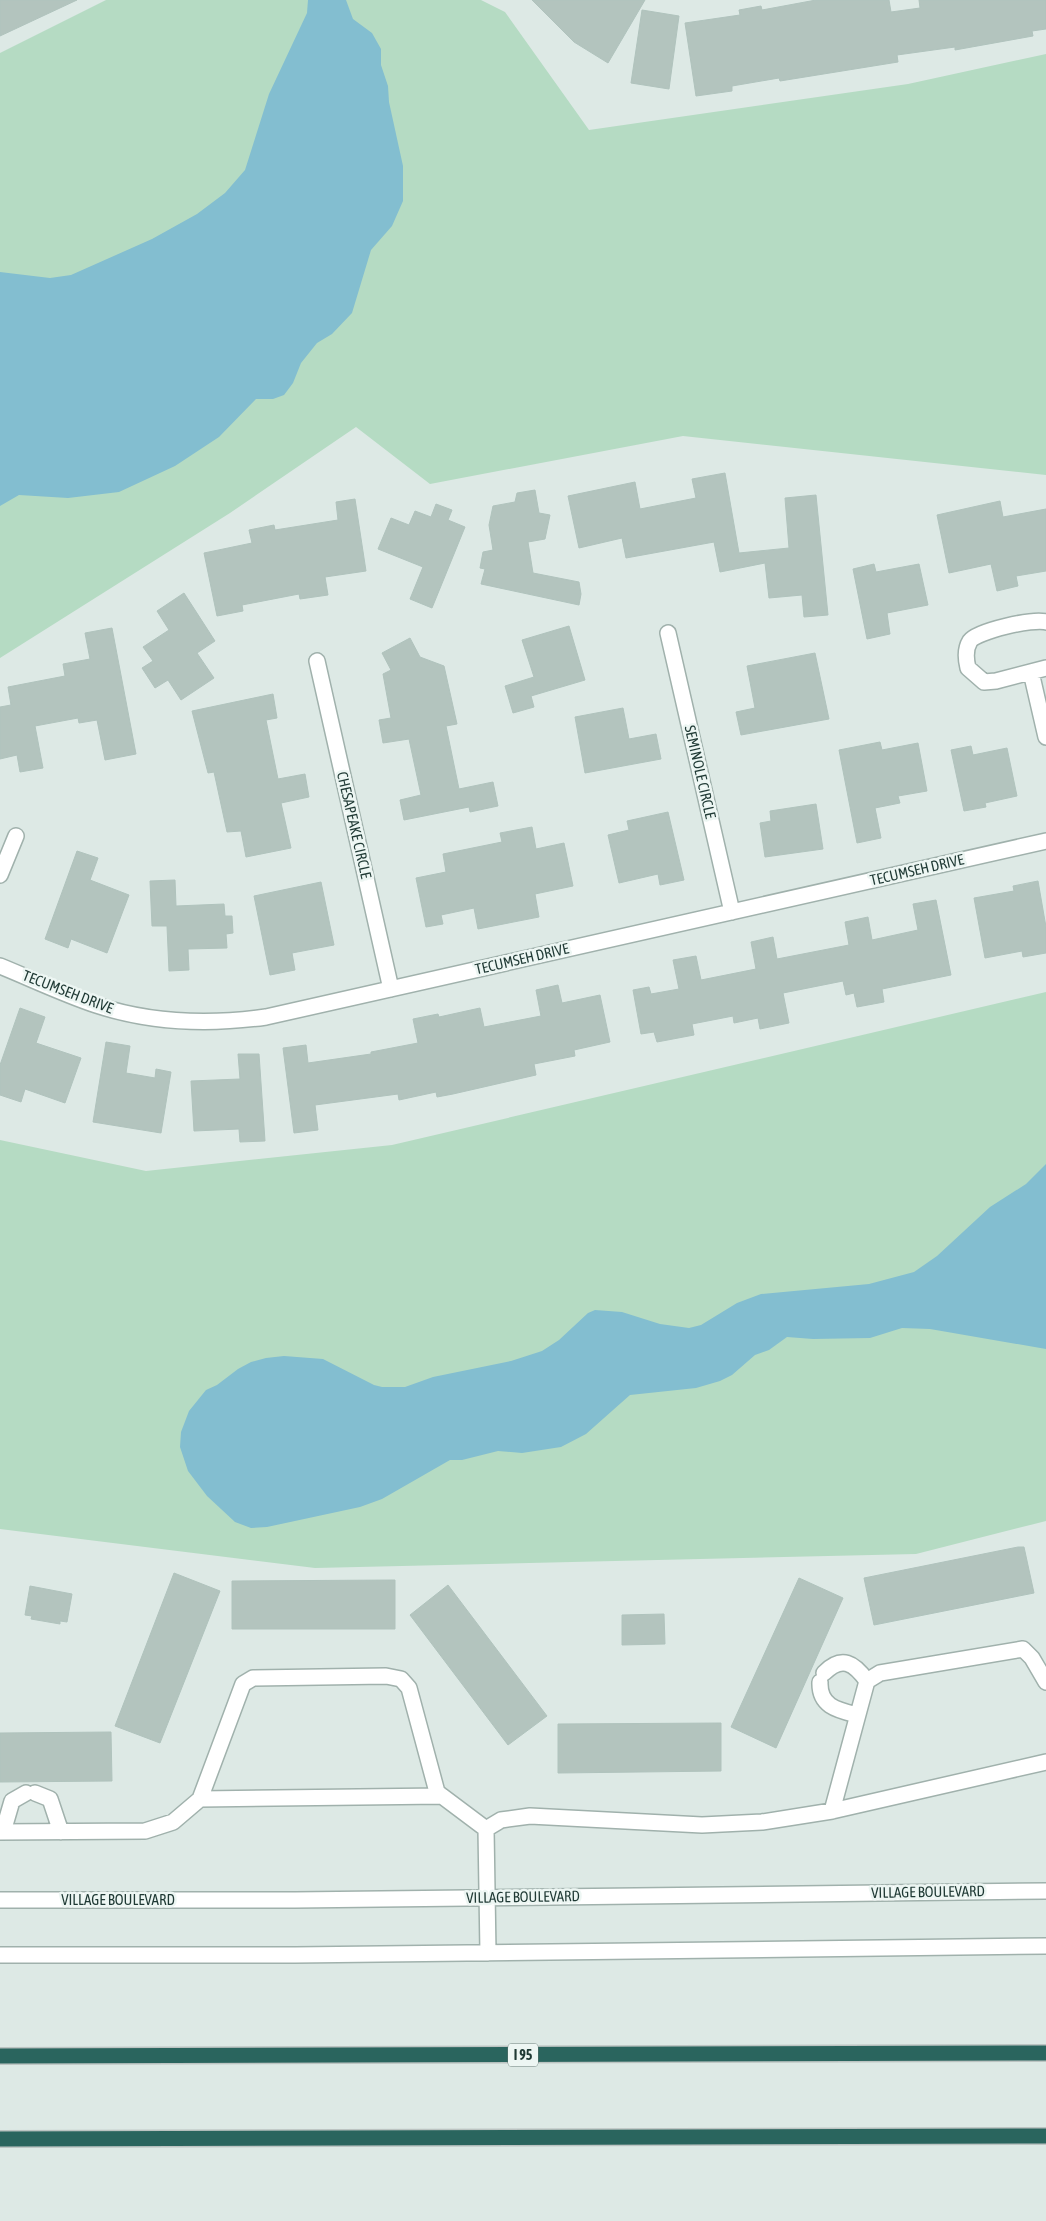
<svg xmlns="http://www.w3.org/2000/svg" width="1046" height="2221" font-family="'Asap Condensed',sans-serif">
<rect width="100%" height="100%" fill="#dde9e5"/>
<path fill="#b5dbc3" d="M 106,0 L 481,0 L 505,12 L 589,130 L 908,84 L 1046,54 L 1046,475 L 683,436 L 430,484 L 356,427 L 230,513 L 0,658 L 0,53 Z
M 1046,992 L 1046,1521 L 916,1554 L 315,1568 L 0,1529 L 0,1140 L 146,1171 L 392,1145 Z"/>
<path fill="#83bed0" d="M 308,0 L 346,0 L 353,19 L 372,33 L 381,49 L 381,65 L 388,86 L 389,102 L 403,166 L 403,201 L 392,226 L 371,250 L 352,313 L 332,334 L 317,343 L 301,363 L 293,383 L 284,395 L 273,399 L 256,399 L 219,437 L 175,466 L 119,492 L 68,498 L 19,495 L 0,506 L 0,272 L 50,278 L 71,275 L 152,239 L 197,214 L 225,193 L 245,170 L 269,94 L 307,13 Z
M 1046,1164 L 1046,1349 L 930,1329 L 902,1328 L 870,1338 L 813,1339 L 787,1337 L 769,1350 L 755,1355 L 732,1375 L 720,1381 L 696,1388 L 630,1395 L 586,1434 L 561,1447 L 522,1453 L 498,1451 L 462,1460 L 450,1460 L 382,1499 L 360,1507 L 267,1527 L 251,1528 L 235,1522 L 207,1496 L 188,1471 L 180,1447 L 181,1432 L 189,1411 L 206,1390 L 217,1385 L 238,1369 L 251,1362 L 266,1358 L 284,1356 L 323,1359 L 374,1385 L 382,1387 L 405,1387 L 433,1377 L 511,1361 L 542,1351 L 559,1340 L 588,1313 L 595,1310 L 622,1312 L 660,1324 L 689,1328 L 701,1325 L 737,1303 L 761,1294 L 869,1284 L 914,1272 L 937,1256 L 990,1207 L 1026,1184 Z"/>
<path fill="#b3c4be" stroke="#b0c3bd" d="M 0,0 L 77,0 L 0,36 Z
M 532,0 L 645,0 L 608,63 L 574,42 Z
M 816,0 L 889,0 L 891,12 L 920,8 L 919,0 L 1046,0 L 1046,29 L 1032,31 L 1033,36 L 955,50 L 955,47 L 897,55 L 898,62 L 780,81 L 779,78 L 732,86 L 732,91 L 696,96 L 685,23 L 740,15 L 739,10 L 761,6 L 762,10 Z
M 642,10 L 679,16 L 669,89 L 631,83 Z
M 725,473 L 739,553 L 789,548 L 785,498 L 816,495 L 828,615 L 804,617 L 802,595 L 769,598 L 765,563 L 720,572 L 714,542 L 626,558 L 622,538 L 579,548 L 568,496 L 635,482 L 640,509 L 696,498 L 692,479 Z
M 535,490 L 539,513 L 550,515 L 545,539 L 528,542 L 533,573 L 579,582 L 581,594 L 579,605 L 481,584 L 485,569 L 480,568 L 483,552 L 493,550 L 489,525 L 493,506 L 515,502 L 517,493 Z
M 355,499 L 366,571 L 325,577 L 328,595 L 300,599 L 299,594 L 242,605 L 243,611 L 217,616 L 204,553 L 252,543 L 249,530 L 274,525 L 275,530 L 338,520 L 336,502 Z
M 1000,501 L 1003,517 L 1046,509 L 1046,571 L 1016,576 L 1018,586 L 997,591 L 991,564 L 949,573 L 937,515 Z
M 436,504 L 452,510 L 448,520 L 465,527 L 432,608 L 410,599 L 423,567 L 378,549 L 391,518 L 409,525 L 415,511 L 431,517 Z
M 874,564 L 876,572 L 919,564 L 928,605 L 887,613 L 890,634 L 867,639 L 853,569 Z
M 184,593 L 215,641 L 197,653 L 214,678 L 181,700 L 168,680 L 155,688 L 142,668 L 153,661 L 143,647 L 169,630 L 157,611 Z
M 569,626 L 585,680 L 531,696 L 534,707 L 513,713 L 505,686 L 534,677 L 522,640 Z
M 112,628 L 136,754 L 105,760 L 97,720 L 79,723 L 78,718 L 35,726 L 43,768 L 20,772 L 17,755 L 0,759 L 0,707 L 11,705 L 8,687 L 65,676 L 63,664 L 90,659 L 85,633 Z
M 410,638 L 420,657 L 444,666 L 457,724 L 446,726 L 459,789 L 493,782 L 498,806 L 470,812 L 469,807 L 404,820 L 400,800 L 421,795 L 409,739 L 383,743 L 379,720 L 391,718 L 383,674 L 391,670 L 382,653 Z
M 815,653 L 829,719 L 741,735 L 736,712 L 755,708 L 747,666 Z
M 273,694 L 277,718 L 266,720 L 278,779 L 305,774 L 309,797 L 281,803 L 291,848 L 246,857 L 241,831 L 227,832 L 214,772 L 208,773 L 192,711 Z
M 623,708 L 629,739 L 656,734 L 661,759 L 585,773 L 575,717 Z
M 880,742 L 882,750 L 918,743 L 927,791 L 898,796 L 900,803 L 875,808 L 881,838 L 857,843 L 839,750 Z
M 971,746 L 973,755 L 1007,748 L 1017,796 L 985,803 L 986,807 L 964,811 L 951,750 Z
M 816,804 L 823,849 L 765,857 L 760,823 L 771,821 L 770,811 Z
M 668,812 L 684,880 L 660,885 L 658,874 L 619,883 L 608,835 L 629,830 L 627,821 Z
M 532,827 L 536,849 L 564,843 L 573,886 L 535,894 L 539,917 L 478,929 L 474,908 L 441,915 L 443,924 L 426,927 L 416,878 L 446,872 L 443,854 L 502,842 L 500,833 Z
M 77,851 L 98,858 L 90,880 L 129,895 L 107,953 L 71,939 L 68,948 L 45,939 Z
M 175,880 L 176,906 L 224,904 L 225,916 L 232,916 L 233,933 L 226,934 L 227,948 L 188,949 L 189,970 L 169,971 L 167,926 L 152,926 L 150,881 Z
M 1038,881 L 1046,927 L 1046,953 L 1023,957 L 1022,951 L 985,958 L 974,898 L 1014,891 L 1013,886 Z
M 321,882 L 334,945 L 292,953 L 295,970 L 270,975 L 254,896 Z
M 936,900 L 951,975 L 882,989 L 884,1002 L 857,1007 L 854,993 L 846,995 L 843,981 L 783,993 L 789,1023 L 760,1029 L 758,1018 L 734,1023 L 733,1016 L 692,1024 L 694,1035 L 657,1042 L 654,1032 L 641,1034 L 633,990 L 649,987 L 651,994 L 679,989 L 673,960 L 696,956 L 701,980 L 756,969 L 751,942 L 773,937 L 777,959 L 849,945 L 845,922 L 868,917 L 872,940 L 918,930 L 913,904 Z
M 558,985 L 562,1003 L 600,995 L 610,1042 L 574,1050 L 575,1056 L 534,1064 L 536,1075 L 453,1094 L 437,1097 L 436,1092 L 399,1100 L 398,1094 L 315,1105 L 318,1130 L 294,1133 L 283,1048 L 306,1045 L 308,1063 L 371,1054 L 371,1052 L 418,1043 L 413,1019 L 438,1014 L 439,1017 L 480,1008 L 484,1027 L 541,1016 L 536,990 Z
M 20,1008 L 45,1017 L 36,1043 L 81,1058 L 65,1103 L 25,1089 L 21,1102 L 0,1095 L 0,1065 Z
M 106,1042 L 130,1046 L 126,1073 L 155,1078 L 156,1069 L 171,1072 L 161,1133 L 93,1122 Z
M 238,1054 L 259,1054 L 265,1141 L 240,1142 L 239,1129 L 194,1131 L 191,1081 L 240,1079 Z
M 1018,1547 L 1024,1547 L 1034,1593 L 874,1625 L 864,1578 Z
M 174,1573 L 220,1591 L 160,1743 L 115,1726 Z
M 799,1578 L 843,1598 L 776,1748 L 731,1727 Z
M 395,1580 L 395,1629 L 232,1629 L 232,1581 Z
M 448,1585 L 547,1716 L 508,1745 L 410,1615 Z
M 30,1586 L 72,1594 L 67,1622 L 60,1621 L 60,1624 L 31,1619 L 32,1616 L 25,1615 Z
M 664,1614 L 665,1644 L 622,1645 L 622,1615 Z
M 721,1723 L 721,1771 L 558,1773 L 558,1724 Z
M 111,1732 L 112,1781 L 0,1782 L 0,1733 Z"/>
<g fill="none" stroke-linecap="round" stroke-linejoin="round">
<defs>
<path id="minor" d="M 1046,622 C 1034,618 977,631 970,641 C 965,649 966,660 968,668 L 984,682 L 996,681 L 1046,668
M 668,633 L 732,912
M 317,661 L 391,989
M 1031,672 L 1046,737
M 0,875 L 16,836
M 0,966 C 32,979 63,994 96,1005 C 151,1023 209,1025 266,1017 L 1046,841
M 824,1673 C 842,1655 854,1663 867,1681
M 820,1682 C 819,1706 837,1710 857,1715
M 1046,1682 L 1032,1658 L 1023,1649 L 880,1673 L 867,1681 L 832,1811 L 1046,1762
M 35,1793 L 50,1799 L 61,1832
M 442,1796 L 200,1799 L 243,1684 L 253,1678 L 386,1676 L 401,1679 L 409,1688 L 437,1792 L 442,1796 L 486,1829
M 0,1832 L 145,1831 L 173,1822 L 200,1799
M 3,1832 L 12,1801 L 26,1793
M 0,1900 L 295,1900 L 1046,1891
M 488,1953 L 486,1829 L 501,1820 L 530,1816 L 702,1825 L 762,1822 L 832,1811
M 0,1955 L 295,1955 L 1046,1946"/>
<path id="highway" d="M 0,2056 L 1046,2053
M 0,2139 L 1046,2136"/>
</defs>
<use href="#minor" stroke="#a0b1ac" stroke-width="18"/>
<use href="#highway" stroke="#bcc4c2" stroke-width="18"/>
<use href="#minor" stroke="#fff" stroke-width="15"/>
<use href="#highway" stroke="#2a655e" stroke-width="15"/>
</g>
<g text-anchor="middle" stroke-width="5" stroke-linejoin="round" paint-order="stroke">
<rect fill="#edf6f3" stroke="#5d726d" stroke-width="1" x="508" y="2043.5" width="30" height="23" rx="4"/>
<g font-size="14" font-weight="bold" fill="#1f3934">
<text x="523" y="2060">I 95</text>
</g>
<g font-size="15" fill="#1f3934" stroke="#edf6f3">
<text transform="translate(700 772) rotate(77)" y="5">SEMINOLE CIRCLE</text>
<text transform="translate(354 825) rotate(77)" y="5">CHESAPEAKE CIRCLE</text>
<text transform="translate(917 870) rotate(-13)" y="5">TECUMSEH DRIVE</text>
<text transform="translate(522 959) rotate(-13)" y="5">TECUMSEH DRIVE</text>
<text transform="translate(68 992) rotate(21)" y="5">TECUMSEH DRIVE</text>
<text transform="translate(928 1892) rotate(-1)" y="5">VILLAGE BOULEVARD</text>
<text transform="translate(523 1897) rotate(-1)" y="5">VILLAGE BOULEVARD</text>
<text x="118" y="1905">VILLAGE BOULEVARD</text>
</g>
</g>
</svg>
